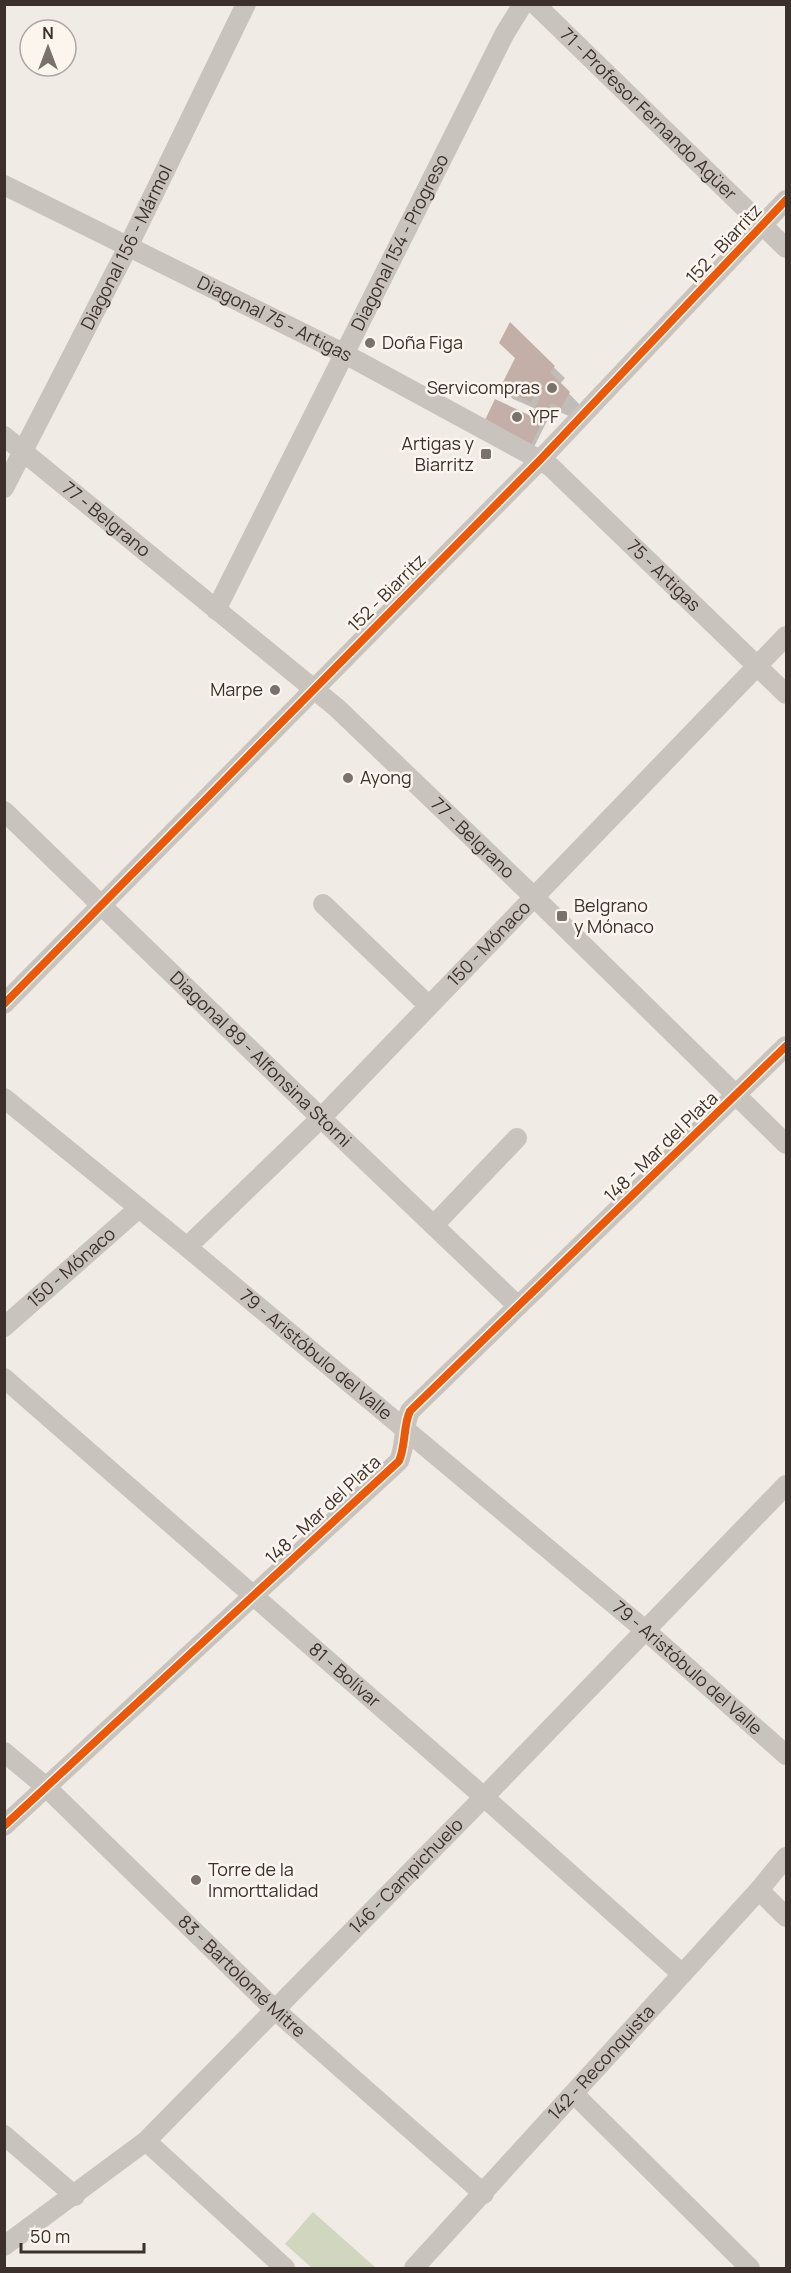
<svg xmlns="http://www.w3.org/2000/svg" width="791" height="2273" font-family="Manrope,sans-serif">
<rect width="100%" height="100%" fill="#f0ebe5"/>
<path fill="#d1d6bf" d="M 313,2212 L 376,2268 L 312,2268 L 285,2244 Z"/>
<path fill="#0003" d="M 510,325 L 565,378 L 560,384 L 580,405 L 573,418 L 553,409 L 534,447 L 489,425 L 531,418 L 536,409 L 513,399 L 502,388 L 517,358 Z"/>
<path fill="#c3afa7" d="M 510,322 L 555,366 L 550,372 L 570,392 L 561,408 L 551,403 L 531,445 L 484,422 L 495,399 L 531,416 L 540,398 L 535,395 L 531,402 L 500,388 L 515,358 L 499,343 Z"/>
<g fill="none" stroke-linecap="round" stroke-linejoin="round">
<g stroke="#c9c3be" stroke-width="20">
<path id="s1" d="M 535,4 L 786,248"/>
<path id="s2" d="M 4,185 L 343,353 L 540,460 L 551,467 L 786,694"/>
<path id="s3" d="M 4,436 L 337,708 L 534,897 L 786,1144"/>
<path id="s4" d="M 4,488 L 128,247 L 246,4"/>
<path id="s5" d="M 216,610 L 505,33 L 523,4"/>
<path id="s6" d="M 4,811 L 321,1118 L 518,1306"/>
<path d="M 323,904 L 428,1005"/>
<path d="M 4,1004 L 540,460 L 786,200"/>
<path id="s7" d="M 4,1098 L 187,1247 L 645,1630 L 786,1755"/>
<path d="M 434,1225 L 517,1138"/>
<path id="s8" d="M 187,1247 L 321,1118 L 786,636"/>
<path id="s9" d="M 4,1327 L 139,1208"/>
<path id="s10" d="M 4,1378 L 484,1797 L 682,1974"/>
<path id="s11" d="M 4,1752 L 46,1787 L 275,2010 L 484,2194"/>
<path d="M 4,1826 L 399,1461 C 406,1445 403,1426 410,1411 L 786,1046"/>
<path d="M 759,1890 L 786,1917"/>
<path d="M 574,2094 L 750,2268"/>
<path d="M 4,2135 L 75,2196"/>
<path d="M 146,2141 L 285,2268"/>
<path id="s12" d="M 4,2246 L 146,2141 L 484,1797 L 786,1485"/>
<path id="s13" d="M 414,2268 L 759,1890 L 786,1857"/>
</g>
<defs>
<path id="cycleway" d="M 4,1004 L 540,460 L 786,200
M 4,1826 L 399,1461 C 406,1445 403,1426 410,1411 L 786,1046"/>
</defs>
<use href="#cycleway" stroke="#fbf5ee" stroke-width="11"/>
<use href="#cycleway" stroke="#e8590c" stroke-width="8"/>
</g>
<g fill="#7a716c" stroke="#fbf5ee" stroke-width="2">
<circle cx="370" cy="343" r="6"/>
<circle cx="552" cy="388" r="6"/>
<circle cx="517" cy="417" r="6"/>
<rect x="480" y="448" width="12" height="12" rx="3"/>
<circle cx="275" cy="690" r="6"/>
<circle cx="348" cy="778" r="6"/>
<rect x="556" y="910" width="12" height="12" rx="3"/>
<circle cx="196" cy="1880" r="6"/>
</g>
<g text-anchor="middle" stroke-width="5" stroke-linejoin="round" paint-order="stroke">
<g font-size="18" fill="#3b302b" stroke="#fbf5ee">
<text dy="6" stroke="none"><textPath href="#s1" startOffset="158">71 - Profesor Fernando Agüer</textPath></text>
<text dy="6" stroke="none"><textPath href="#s5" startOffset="411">Diagonal 154 - Progreso</textPath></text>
<text transform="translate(724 244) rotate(-47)" y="6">152 - Biarritz</text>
<text dy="6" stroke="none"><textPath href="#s4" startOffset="270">Diagonal 156 - Mármol</textPath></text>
<text dy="6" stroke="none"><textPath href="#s2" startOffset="302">Diagonal 75 - Artigas</textPath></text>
<text dy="6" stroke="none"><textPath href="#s3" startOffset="132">77 - Belgrano</textPath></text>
<text dy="6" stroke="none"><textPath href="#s2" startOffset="772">75 - Artigas</textPath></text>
<text transform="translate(387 593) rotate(-45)" y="6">152 - Biarritz</text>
<text dy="6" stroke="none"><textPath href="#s3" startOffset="618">77 - Belgrano</textPath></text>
<text dy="6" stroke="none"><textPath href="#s8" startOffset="428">150 - Mónaco</textPath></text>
<text dy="6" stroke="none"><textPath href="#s6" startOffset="357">Diagonal 89 - Alfonsina Storni</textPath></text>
<text transform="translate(661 1147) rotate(-44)" y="6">148 - Mar del Plata</text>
<text dy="6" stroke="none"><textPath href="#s9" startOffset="90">150 - Mónaco</textPath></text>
<text dy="6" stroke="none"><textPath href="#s7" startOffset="404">79 - Aristóbulo del Valle</textPath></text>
<text transform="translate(323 1510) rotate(-43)" y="6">148 - Mar del Plata</text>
<text dy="6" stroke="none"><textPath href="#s7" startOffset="890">79 - Aristóbulo del Valle</textPath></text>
<text dy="6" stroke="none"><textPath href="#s10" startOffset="452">81 - Bolívar</textPath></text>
<text dy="6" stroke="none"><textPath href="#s12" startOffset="548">146 - Campichuelo</textPath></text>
<text dy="6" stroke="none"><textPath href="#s11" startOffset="327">83 - Bartolomé Mitre</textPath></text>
<text dy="6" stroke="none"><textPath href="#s13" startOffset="278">142 - Reconquista</textPath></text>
</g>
<g font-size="18" fill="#3b302b" stroke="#fbf5ee" text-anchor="start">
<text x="382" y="349">Doña Figa</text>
<text x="540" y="394" text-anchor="end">Servicompras</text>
<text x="529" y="423">YPF</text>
<text x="474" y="450" text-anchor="end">Artigas y<tspan x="474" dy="21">Biarritz</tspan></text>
<text x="263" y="696" text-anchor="end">Marpe</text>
<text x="360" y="784">Ayong</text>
<text x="574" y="912">Belgrano<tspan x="574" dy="21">y Mónaco</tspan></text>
<text x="208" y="1876">Torre de la<tspan x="208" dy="21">Inmorttalidad</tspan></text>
</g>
</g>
<rect width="791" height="2273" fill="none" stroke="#3b302b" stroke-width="12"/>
<g transform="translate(48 48)"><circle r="28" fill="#fbf5ee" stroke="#aea6a0" stroke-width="1.5"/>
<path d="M0-4.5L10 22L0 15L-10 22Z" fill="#7a716c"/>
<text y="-9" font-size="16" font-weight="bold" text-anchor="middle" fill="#3b302b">N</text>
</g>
<path d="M21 2243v9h123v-9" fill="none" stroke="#3b302b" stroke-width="3"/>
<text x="30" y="2243" font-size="18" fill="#3b302b" stroke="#fbf5ee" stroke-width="4.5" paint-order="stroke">50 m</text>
</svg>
